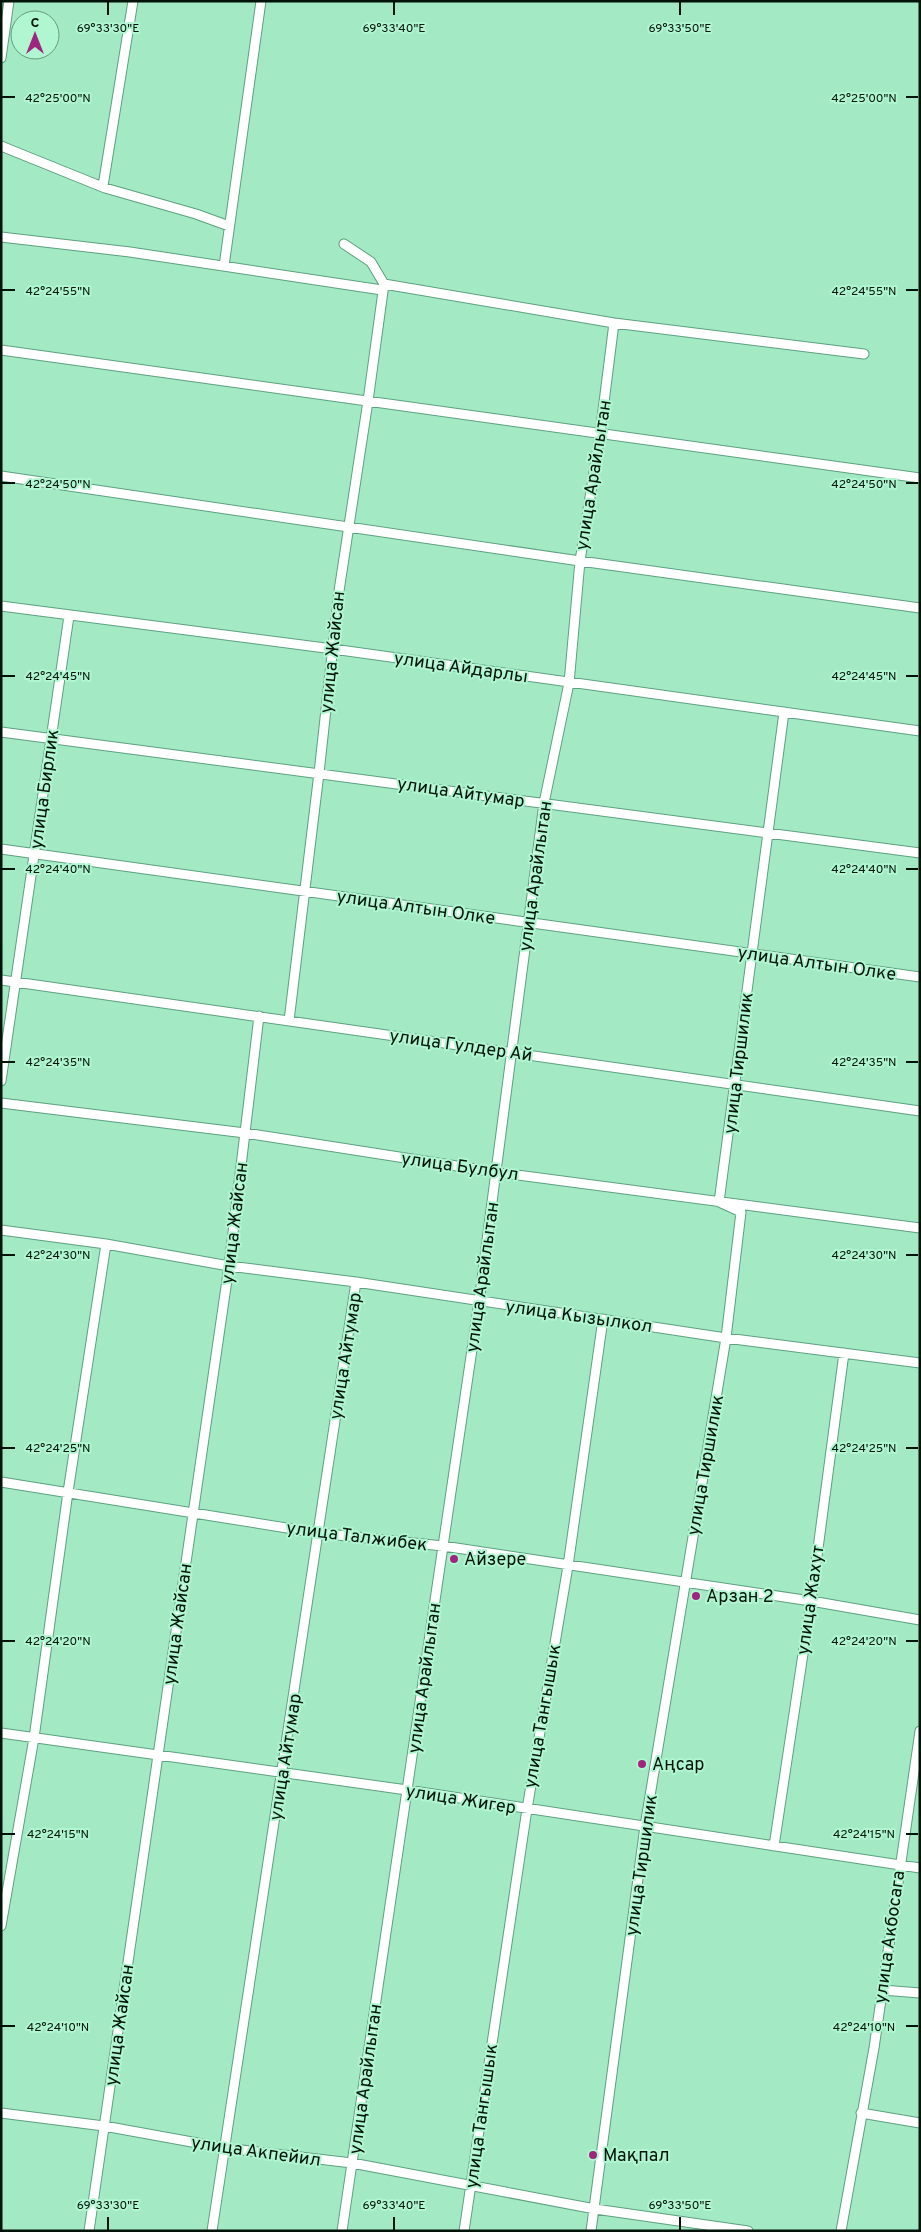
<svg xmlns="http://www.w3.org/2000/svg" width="921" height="2232" font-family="Overpass,sans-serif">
<rect width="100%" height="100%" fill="#a2e9c4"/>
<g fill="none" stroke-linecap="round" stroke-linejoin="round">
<defs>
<path id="street" d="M 1,58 L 9,1
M 1,146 L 105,188 L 196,214 L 229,226
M 103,186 L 133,1
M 1,237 L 130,252 L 382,290
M 344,244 L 371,262 L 384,284 L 614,323 L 864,354
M 224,266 L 261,1
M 1,350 L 920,478
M 1,476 L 580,561 L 920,608
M 1,606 L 333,649 L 920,731
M 1,732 L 920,853
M 1,849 L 920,977
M 1,980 L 920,1111
M 289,1021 L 319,773 L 339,591 L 368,401 L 384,284
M 1,1081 L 69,616
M 1,1103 L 245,1133 L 495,1172 L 920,1228
M 1,1230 L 106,1244 L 229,1266 L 356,1282 L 726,1338 L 920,1363
M 1,1482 L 318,1533 L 443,1546 L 811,1601 L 920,1620
M 1,1733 L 407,1790 L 920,1868
M 774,1846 L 811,1601 L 844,1353
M 1,1926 L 34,1738 L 68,1492 L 106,1244
M 882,1990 L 920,1993
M 1,2113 L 104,2126 L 225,2148 L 352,2163 L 595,2209 L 748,2231
M 861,2113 L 920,2123
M 89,2231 L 229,1266 L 259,1016
M 212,2231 L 356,1282
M 342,2231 L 479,1302 L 544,803 L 569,683 L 580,561 L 600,434 L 614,323
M 464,2231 L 527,1809 L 568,1566 L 603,1319
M 591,2231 L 645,1826 L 726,1338 L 741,1212 L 719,1202 L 784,712
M 841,2231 L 874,2048 L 920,1731"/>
</defs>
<use href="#street" stroke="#5da180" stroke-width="11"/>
<use href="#street" stroke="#fff" stroke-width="9"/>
</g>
<path fill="none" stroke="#001308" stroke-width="2" d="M 108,2 L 108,15M 394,2 L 394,15M 680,2 L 680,15M 2,97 L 15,97M 906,97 L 918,97M 2,290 L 15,290M 906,290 L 918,290M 2,483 L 15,483M 906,483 L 918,483M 2,676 L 15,676M 906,676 L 918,676M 2,869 L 15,869M 906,869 L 918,869M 2,1062 L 15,1062M 906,1062 L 918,1062M 2,1255 L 15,1255M 906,1255 L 918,1255M 2,1448 L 15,1448M 906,1448 L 918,1448M 2,1641 L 15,1641M 906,1641 L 918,1641M 2,1834 L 15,1834M 906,1834 L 918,1834M 2,2026 L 15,2026M 906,2026 L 918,2026M 108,2217 L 108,2230M 394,2217 L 394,2230M 680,2217 L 680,2230"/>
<g fill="#9f267e" stroke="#aff6d1" stroke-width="2">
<circle cx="454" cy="1559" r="5"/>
<circle cx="696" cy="1596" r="5"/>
<circle cx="642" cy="1764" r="5"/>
<circle cx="593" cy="2155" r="5"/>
</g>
<g text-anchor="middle" stroke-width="4" stroke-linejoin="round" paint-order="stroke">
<g font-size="18" fill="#001308" stroke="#aff6d1">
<text transform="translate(593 475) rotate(-81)" y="6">улица Арайлытан</text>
<text transform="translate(332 652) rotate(-84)" y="6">улица Жайсан</text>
<text transform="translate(461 667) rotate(8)" y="6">улица Айдарлы</text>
<text transform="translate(44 789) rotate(-82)" y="6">улица Бирлик</text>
<text transform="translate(461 792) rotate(8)" y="6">улица Айтумар</text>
<text transform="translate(535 876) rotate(-82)" y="6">улица Арайлытан</text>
<text transform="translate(416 907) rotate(8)" y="6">улица Алтын Олке</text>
<text transform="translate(817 963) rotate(8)" y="6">улица Алтын Олке</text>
<text transform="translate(461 1045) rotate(8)" y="6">улица Гулдер Ай</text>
<text transform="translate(738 1063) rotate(-83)" y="6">улица Тиршилик</text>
<text transform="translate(460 1166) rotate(8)" y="6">улица Булбул</text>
<text transform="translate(234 1223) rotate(-83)" y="6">улица Жайсан</text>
<text transform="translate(482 1277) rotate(-82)" y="6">улица Арайлытан</text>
<text transform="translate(579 1316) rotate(8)" y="6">улица Кызылкол</text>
<text transform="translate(345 1356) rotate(-81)" y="6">улица Айтумар</text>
<text transform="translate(705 1465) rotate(-80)" y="6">улица Тиршилик</text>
<text transform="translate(357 1536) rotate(7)" y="6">улица Талжибек</text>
<text transform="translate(810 1600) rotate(-82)" y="6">улица Жахут</text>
<text transform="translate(177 1624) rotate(-82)" y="6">улица Жайсан</text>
<text transform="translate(424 1678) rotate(-82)" y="6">улица Арайлытан</text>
<text transform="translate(542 1716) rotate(-80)" y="6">улица Тангышык</text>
<text transform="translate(285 1757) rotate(-81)" y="6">улица Айтумар</text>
<text transform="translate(461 1799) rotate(9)" y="6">улица Жигер</text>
<text transform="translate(641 1865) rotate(-82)" y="6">улица Тиршилик</text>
<text transform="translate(889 1937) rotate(-82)" y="6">улица Акбосага</text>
<text transform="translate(119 2025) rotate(-82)" y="6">улица Жайсан</text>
<text transform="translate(365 2079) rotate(-82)" y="6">улица Арайлытан</text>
<text transform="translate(481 2116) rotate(-82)" y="6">улица Тангышык</text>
<text transform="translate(256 2151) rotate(8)" y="6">улица Акпейил</text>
</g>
<g font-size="18" fill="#001308" stroke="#aff6d1" text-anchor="start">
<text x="464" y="1565">Айзере</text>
<text x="706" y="1602">Арзан 2</text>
<text x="652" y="1770">Аңсар</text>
<text x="603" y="2161">Мақпал</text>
</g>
</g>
<g font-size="12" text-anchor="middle" fill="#001308" stroke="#aff6d1" stroke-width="4" stroke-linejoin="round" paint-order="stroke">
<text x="108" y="32">69°33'30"E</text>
<text x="394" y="32">69°33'40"E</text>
<text x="680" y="32">69°33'50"E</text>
<text x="58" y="102">42°25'00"N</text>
<text x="864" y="102">42°25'00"N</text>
<text x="58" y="295">42°24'55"N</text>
<text x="864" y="295">42°24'55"N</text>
<text x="58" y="488">42°24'50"N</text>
<text x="864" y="488">42°24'50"N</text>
<text x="58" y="680">42°24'45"N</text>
<text x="864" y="680">42°24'45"N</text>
<text x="58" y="873">42°24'40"N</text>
<text x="864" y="873">42°24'40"N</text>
<text x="58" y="1066">42°24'35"N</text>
<text x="864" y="1066">42°24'35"N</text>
<text x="58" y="1259">42°24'30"N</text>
<text x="864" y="1259">42°24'30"N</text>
<text x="58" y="1452">42°24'25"N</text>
<text x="864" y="1452">42°24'25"N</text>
<text x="58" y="1645">42°24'20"N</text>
<text x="864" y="1645">42°24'20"N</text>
<text x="58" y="1838">42°24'15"N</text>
<text x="864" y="1838">42°24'15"N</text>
<text x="58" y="2031">42°24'10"N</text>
<text x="864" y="2031">42°24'10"N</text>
<text x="108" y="2209">69°33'30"E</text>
<text x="394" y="2209">69°33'40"E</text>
<text x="680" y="2209">69°33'50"E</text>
</g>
<rect width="921" height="2232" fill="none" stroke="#001308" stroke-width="5"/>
<g transform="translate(35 35)"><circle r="24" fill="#aff6d1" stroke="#699b81"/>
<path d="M0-4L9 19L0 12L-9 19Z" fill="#9f267e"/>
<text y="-8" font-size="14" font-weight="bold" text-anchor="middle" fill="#001308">С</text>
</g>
</svg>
